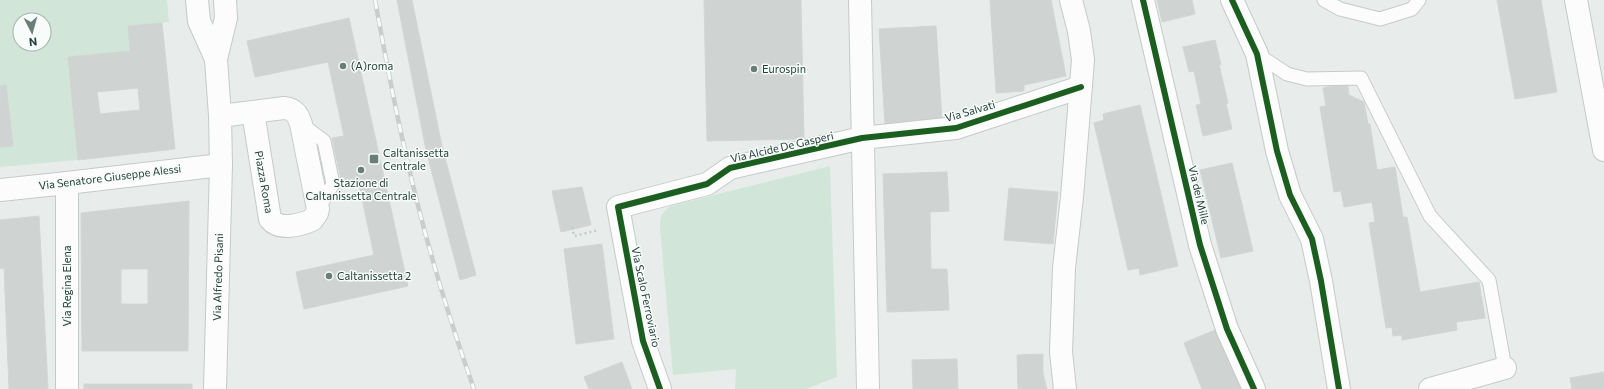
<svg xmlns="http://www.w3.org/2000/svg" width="1604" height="389" font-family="Commissioner,sans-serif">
<rect width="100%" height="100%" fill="#e8edeb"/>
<path fill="#d1e6d8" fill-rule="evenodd" d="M 0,0 L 167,0 L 169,22 L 128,26 L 130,51 L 68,57 L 78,160 L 0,167 ZM 20,20 L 44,20 L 44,44 L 20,44 Z
M 830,166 L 837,377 L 806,389 L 735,389 L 736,369 L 673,375 L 661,239 C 660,224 657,214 671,206 Z"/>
<path fill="#cfd4d2" stroke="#d1d6d4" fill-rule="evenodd" d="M 397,0 L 412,0 L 442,146 L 476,275 L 460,280 L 426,150 Z
M 704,0 L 801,0 L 804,139 L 707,141 Z
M 990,0 L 1051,0 L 1066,76 L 1024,85 L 1024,91 L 996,93 Z
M 1157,0 L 1192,0 L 1195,14 L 1162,22 Z
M 1497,0 L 1541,0 L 1557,92 L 1515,99 Z
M 349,18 L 408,286 L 304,309 L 296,272 L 374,255 L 358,180 L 342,184 L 332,138 L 344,136 L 328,62 L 255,77 L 247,41 Z
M 162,23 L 175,149 L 78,160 L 68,57 L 130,51 L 128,26 ZM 138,88 L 140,110 L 100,114 L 97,92 Z
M 936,26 L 942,121 L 885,124 L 879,29 Z
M 1215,40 L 1221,65 L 1219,65 L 1228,103 L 1226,104 L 1232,129 L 1203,136 L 1196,105 L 1201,104 L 1194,71 L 1189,72 L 1183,47 Z
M 1347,80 L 1349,95 L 1364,102 L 1368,124 L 1370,124 L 1377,170 L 1395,167 L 1403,217 L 1407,217 L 1420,292 L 1479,282 L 1485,318 L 1456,322 L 1457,330 L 1402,340 L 1402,335 L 1393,336 L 1392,327 L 1386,328 L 1369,223 L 1375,222 L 1372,202 L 1344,207 L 1341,191 L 1334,192 L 1320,107 L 1326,106 L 1323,88 L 1336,85 L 1335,82 Z
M 6,85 L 13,146 L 0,147 L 0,86 Z
M 1140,105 L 1178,266 L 1140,275 L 1139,268 L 1128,270 L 1094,123 L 1104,120 L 1103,114 Z
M 1232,163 L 1253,251 L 1221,258 L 1200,170 Z
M 947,172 L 949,211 L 930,212 L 931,269 L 947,269 L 949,310 L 887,312 L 883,174 Z
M 582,187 L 591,225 L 561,232 L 552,191 Z
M 1009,188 L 1058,192 L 1053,244 L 1004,240 Z
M 189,201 L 188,351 L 82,351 L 81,213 ZM 121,269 L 148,269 L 148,304 L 121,304 Z
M 39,216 L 48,389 L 9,389 L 4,268 L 0,269 L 0,220 Z
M 602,244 L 614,339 L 576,344 L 564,249 Z
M 1215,330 L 1241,389 L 1202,389 L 1184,343 Z
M 1043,354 L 1043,374 L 1047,389 L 1018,389 L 1017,355 Z
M 957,359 L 958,389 L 913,389 L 912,360 Z
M 622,362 L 632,389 L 589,389 L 584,377 Z
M 1604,372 L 1604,389 L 1572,389 L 1570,378 Z
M 84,384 L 192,384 L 192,389 L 84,389 Z"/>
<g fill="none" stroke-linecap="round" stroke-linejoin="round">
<defs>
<path id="service" d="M 1324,0 L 1340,9 L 1380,19 L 1412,9 L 1419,0
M 1257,54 L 1287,74 L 1307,79 L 1361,78 L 1430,216 L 1489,280 L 1505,368
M 301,124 L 324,141 L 333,184 L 318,209"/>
<path id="minor" d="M 860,0 L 868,389
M 1143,0 L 1200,245 L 1227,329 L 1254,389
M 1232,0 L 1257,54 L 1277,151 L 1290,195 L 1312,239 L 1321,281 L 1339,389
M 1576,0 L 1604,150
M 220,116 L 284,108 C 295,109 298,115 301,124 L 318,209 L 317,213 L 312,220 C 300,225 279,231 270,219 L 253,112
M 660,389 L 643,341 L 618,207 L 707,184 L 730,168 L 862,138 L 956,128 L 1081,87
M 1065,389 L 1061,352 L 1064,268 L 1072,197 L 1083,60 L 1079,31 L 1071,0
M 1430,389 L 1505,368"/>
<path id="tertiary" d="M 0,190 L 67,183"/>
<g id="secondary">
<path d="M 197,0 L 199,21 L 216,59"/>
<path d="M 67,389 L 67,183 L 221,165"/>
<path id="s1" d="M 215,389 L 221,165 L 220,116 L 216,59 L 226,18 L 225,0"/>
</g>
</defs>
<use href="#service" stroke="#c5cac8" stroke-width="15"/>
<use href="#minor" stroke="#c5cac8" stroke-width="24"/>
<use href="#tertiary" stroke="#c5cac8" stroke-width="24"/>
<use href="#secondary" stroke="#c3cbc8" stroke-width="24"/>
<path stroke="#c3ccca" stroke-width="2.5" stroke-dasharray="2 3" stroke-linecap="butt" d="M 350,187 L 359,185
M 572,227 L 574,236 L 599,230"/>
<use href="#service" stroke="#fcfcfc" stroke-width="13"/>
<use href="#minor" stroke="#fcfcfc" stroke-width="22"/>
<use href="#tertiary" stroke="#fcfcfc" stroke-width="22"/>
<use href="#secondary" stroke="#fcfcfc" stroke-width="22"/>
<defs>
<path id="rail" d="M 375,0 C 384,49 393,98 404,146 C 422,229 446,310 474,389"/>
</defs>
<use href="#rail" stroke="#c9cdcc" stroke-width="4.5"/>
<use href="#rail" stroke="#f7fbf9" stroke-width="3" stroke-dasharray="9" stroke-linecap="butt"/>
<defs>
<path id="cycleway" d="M 1143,0 L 1200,245 L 1227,329 L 1254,389
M 1232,0 L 1257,54 L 1277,151 L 1290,195 L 1312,239 L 1321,281 L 1339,389
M 660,389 L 643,341 L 618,207 L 707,184 L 730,168 L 862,138 L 956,128 L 1081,87"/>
</defs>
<use href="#cycleway" stroke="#f7fbf9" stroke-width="8"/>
<use href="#cycleway" stroke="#1b5e20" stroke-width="6"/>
</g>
<g fill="#697e78" stroke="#f7fbf9" stroke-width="1.5">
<circle cx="343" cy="66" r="4"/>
<circle cx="754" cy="69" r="4"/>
<rect x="369" y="154" width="10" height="10" rx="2"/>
<circle cx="361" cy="170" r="4"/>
<circle cx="329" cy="276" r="4"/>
</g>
<g text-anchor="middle" stroke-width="3" stroke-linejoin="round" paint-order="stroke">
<g font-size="11" fill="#24423a" stroke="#f7fbf9" text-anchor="start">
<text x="351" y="70">(A)roma</text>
<text x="762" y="73">Eurospin</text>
<text x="383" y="157">Caltanissetta<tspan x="383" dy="13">Centrale</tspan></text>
<text x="361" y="187" text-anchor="middle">Stazione di<tspan x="361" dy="13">Caltanissetta Centrale</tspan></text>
<text x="337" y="280">Caltanissetta 2</text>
</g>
<g font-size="11" fill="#24423a" stroke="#f7fbf9">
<text transform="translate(970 111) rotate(-16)" y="4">Via Salvati</text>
<text transform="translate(782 147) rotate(-13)" y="4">Via Alcide De Gasperi</text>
<text transform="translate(110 177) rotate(-7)" y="4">Via Senatore Giuseppe Alessi</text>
<text transform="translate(264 182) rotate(80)" y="4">Piazza Roma</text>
<text transform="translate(1199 195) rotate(77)" y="4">Via dei Mille</text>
<text dy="4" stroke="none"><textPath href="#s1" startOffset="112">Via Alfredo Pisani</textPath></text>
<text transform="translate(67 286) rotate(-90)" y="4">Via Regina Elena</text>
<text transform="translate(646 297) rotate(78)" y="4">Via Scalo Ferroviario</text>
</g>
</g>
<g transform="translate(32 32) rotate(174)"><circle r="19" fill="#f7fbf9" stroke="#a3b1ad"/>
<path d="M0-3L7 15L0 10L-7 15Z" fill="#697e78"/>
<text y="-6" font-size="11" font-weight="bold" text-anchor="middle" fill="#24423a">N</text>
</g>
</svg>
